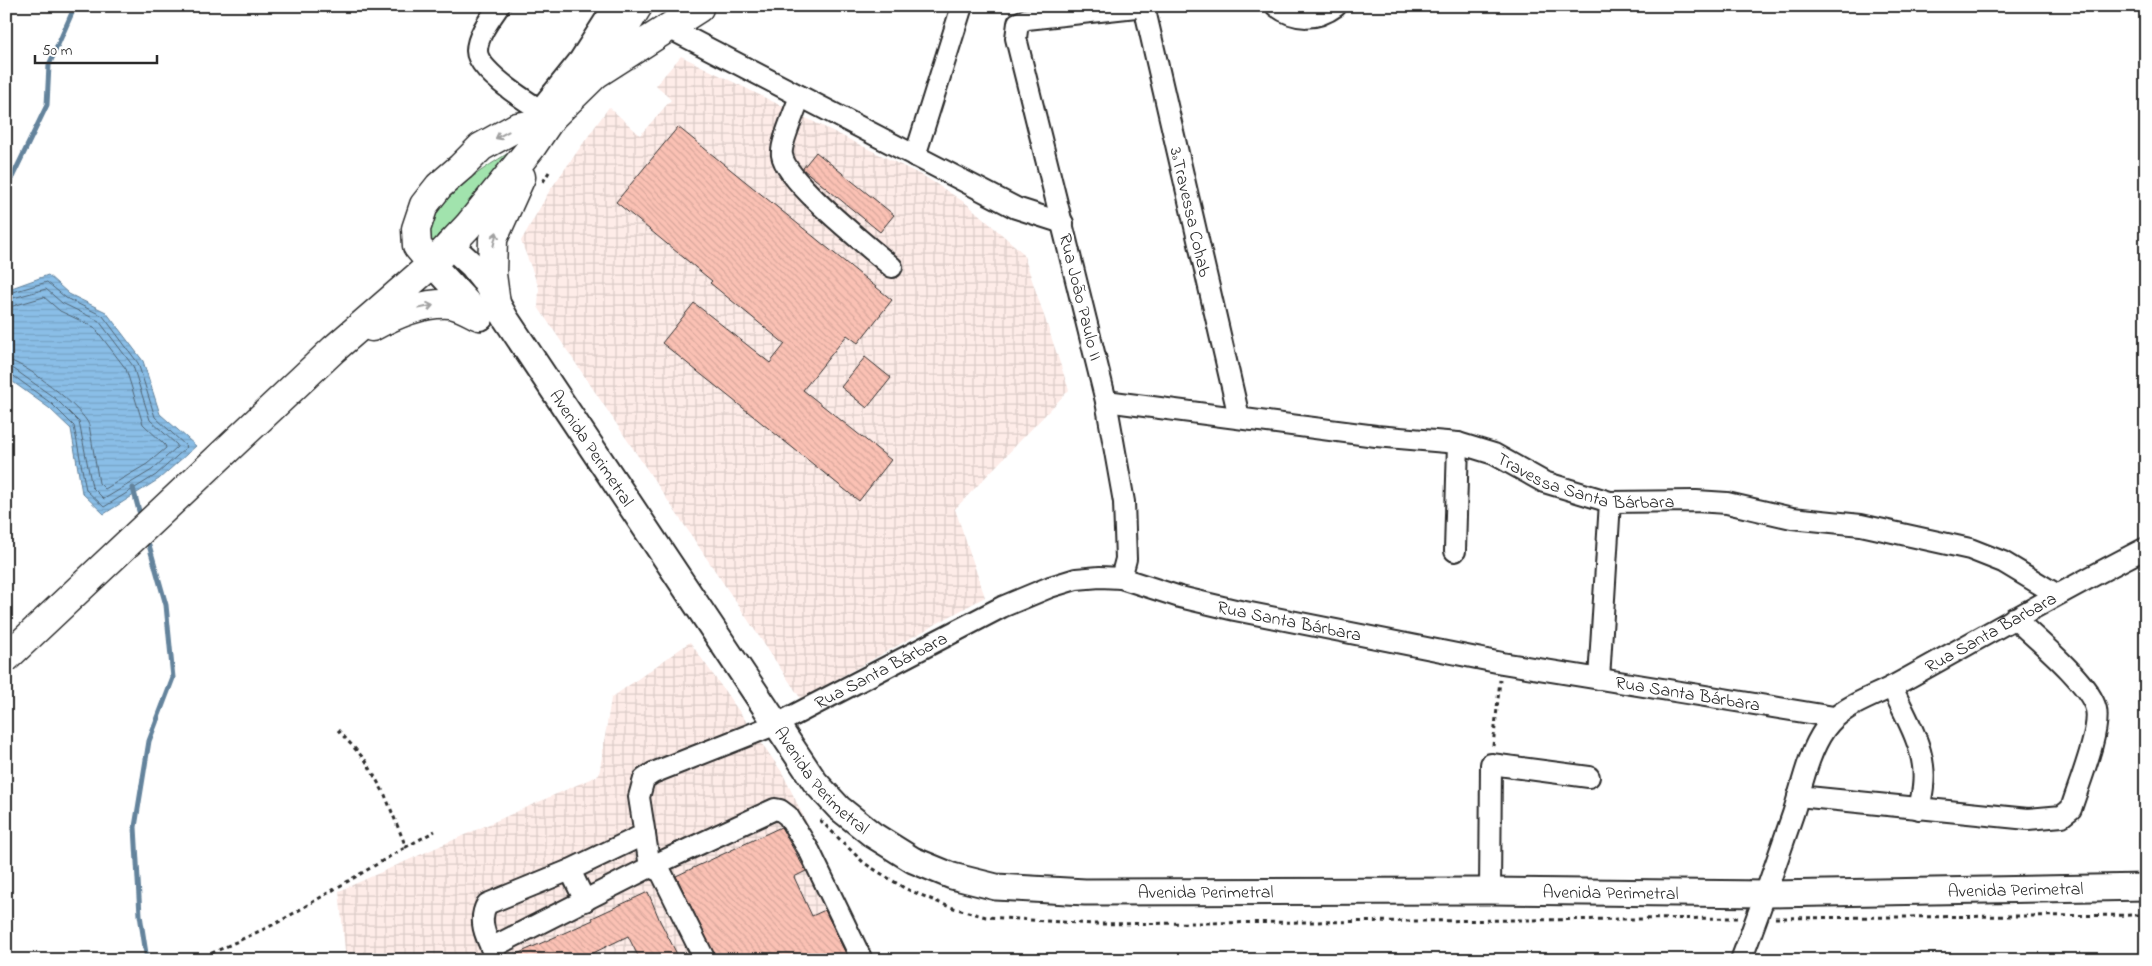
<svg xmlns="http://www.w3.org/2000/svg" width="2152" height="966" font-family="'Indie Flower',sans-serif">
<defs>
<pattern id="industrial-grid" width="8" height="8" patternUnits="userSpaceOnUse" patternTransform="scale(1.25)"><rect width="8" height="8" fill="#feece8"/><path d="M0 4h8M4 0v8" fill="none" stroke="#dacbc7"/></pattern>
<pattern id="water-rules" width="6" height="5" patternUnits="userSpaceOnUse" patternTransform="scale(1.25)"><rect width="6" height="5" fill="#8abee7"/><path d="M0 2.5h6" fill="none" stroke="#77a3c6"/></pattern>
<pattern id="building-back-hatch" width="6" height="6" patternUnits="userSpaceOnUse" patternTransform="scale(1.25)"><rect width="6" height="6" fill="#fbc1b4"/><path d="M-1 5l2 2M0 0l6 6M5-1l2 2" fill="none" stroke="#d7a69b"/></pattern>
</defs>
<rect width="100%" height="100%" fill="#fff"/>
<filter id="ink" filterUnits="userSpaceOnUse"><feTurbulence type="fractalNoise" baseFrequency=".02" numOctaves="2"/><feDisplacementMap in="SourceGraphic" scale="10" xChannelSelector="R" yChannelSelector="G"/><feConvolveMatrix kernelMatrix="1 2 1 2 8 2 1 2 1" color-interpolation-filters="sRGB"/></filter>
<g filter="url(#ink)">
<path fill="url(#industrial-grid)" d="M 681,56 L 927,178 L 967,204 L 1023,253 L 1069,390 L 955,509 L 985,597 L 801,699 L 538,307 L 539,288 L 521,241 L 550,190 L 609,107 L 640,135 L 671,100 L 656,85 Z
M 690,642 L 782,772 L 873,960 L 346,960 L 339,891 L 599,775 L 611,698 Z"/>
<path fill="#a1e3ad" stroke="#66876c" d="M 525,142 L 468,208 L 428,247 C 427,196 489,167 525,142 Z"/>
<path fill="url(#water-rules)" stroke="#64839c" d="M 48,275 L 69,294 L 106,312 L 143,361 L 160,414 L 196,446 L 159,479 L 104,514 L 82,493 L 71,429 L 49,408 L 6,377 L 6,290 Z"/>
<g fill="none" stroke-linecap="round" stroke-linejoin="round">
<path stroke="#516676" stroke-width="1" d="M 6,294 L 47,282 L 66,298 L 103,316 L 138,363 L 155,417 L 187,447 L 156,475 L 104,507 L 86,490 L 74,426 L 52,404 L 11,374 L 6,374
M 6,300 L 46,289 L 62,303 L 99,321 L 133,366 L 150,420 L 177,445 L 177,447 L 152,470 L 104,499 L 92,487 L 79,422 L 56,399 L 14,369 L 6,367
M 6,308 L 44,297 L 60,311 L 94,327 L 126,369 L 143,424 L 165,445 L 166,448 L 147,464 L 105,489 L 99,483 L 89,425 C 83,409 23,360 6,360"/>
<path stroke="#64839c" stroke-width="5" d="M 6,190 L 47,105 L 49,65 L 75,6
M 133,488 L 139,511
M 147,960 L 140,915 L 135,827 L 149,741 L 173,678 L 166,605 L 149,545"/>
</g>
<path fill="url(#building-back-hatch)" stroke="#2b2b2b" d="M 678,127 L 892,300 L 858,343 L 847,335 L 803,390 L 891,460 L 859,501 L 662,343 L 694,303 L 770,363 L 785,344 L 710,283 L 712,281 L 616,202 Z
M 816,152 L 894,215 L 880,232 L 804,170 L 803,168 Z
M 865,357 L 891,378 L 867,408 L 841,387 Z
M 781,827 L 806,871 L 794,877 L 812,916 L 825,910 L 849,960 L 717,960 L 676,876 Z
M 648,892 L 660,921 L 680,960 L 640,960 L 628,936 L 579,960 L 509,960 L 508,958 L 593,920 L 592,918 Z"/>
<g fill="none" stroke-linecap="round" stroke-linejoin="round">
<defs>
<g id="minor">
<path d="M 499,6 C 490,19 477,36 477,51 C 477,72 535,107 552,117"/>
<path d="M 1144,6 L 1239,417"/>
<path d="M 1276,6 C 1296,21 1317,20 1336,6"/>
<path d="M 667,27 L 1016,208 L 1063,223"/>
<path d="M 800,96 C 796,109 780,144 782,155 C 786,182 868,246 892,267"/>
<path d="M 539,110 L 580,59 L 614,6"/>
<path d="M 915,156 L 962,6"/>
<path id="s1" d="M 1106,401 L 1376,436 L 1458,443 L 1494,454 L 1544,482 L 1610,502 L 1696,501 L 1727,503 L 1792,518 L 1861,525 L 1970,549 L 2003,562 L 2056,594"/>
<path d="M 1455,551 L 1458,443"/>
<path d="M 1121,578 L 1126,559 L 1124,502 L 1106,401 L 1016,38 L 1018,23 L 1027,19 L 1145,6"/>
<path d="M 1599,679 L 1610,502"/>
<path d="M 1892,687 C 1903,712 1920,739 1923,766 C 1925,781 1922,795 1919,809"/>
<path d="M 1798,796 L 2028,819 L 2062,816 L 2071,809 C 2078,786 2101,731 2096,709 C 2090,683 2034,637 2014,618"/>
<path d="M 570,870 L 585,901"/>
<path d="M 1490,891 L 1491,764 L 1589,777"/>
<path d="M 491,948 L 650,867 L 775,809 L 780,810 L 788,816 L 810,852 L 862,960"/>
<path d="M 497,960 C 489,942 476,923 487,904 L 570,870 L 645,834"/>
<path id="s2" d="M 705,960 L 661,872 L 650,867 L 639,797 L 644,779 L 653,773 L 777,724 L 1002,607 L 1050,587 L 1076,579 L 1100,577 L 1121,578 L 1180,597 L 1235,610 L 1502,663 L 1834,717"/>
<path id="s3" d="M 1741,960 C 1760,911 1776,863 1793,814 C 1802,786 1808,753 1825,729 C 1842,705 1872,698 1897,684 C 1980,638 2062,591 2146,548"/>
</g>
<g id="major">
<path id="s4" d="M 449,244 L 472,265 L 484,280 L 506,319 L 815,782 L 839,808 L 873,835 L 913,860 L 952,876 L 996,887 L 1085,892 L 1490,891 L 1766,894 L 2146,887"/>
<path d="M 432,264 L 481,317"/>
</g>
<path id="highway" d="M 602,64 L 638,6
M 432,264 L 417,246 L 416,229 L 424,205 L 439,186 L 461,167 L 481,147 L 517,127 L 548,122
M 496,304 L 492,274 L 493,239 L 521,177
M 372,327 C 394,315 424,302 450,304 C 459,305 471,312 479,316
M 6,658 L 334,349 L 432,264 L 468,226 L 531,148 L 552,117 L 596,74 L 699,8"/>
</defs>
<use href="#minor" stroke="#2b2b2b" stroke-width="24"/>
<use href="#major" stroke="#2b2b2b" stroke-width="29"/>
<use href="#highway" stroke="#2b2b2b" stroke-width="31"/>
<path stroke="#2b2b2b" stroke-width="3" stroke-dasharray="4 4" stroke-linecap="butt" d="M 543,182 L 549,172
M 338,730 L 366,761 L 385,795 L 406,847 L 435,831
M 1493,746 L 1500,680
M 820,820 L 864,863 L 906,889 L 950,907 L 986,917 L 1093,924 L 1738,918
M 1775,918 L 2146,915
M 197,960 L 277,923 L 406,847"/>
<use href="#minor" stroke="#fff" stroke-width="20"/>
<use href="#major" stroke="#fff" stroke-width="25"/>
<use href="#highway" stroke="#fff" stroke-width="28"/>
</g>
<defs><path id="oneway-shaft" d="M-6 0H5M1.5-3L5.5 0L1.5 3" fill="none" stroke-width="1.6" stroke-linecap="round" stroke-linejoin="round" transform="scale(1.25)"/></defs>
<g stroke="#a0a0a0">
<use href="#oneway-shaft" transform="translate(502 135) rotate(152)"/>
<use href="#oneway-shaft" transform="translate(495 239) rotate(-77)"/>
<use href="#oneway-shaft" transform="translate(426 307) rotate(-11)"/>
</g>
</g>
<g text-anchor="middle" stroke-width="4.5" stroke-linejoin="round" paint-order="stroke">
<g font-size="18" fill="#2b2b2b" stroke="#fff">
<text transform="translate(1191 212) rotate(77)" y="6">3ªTravessa Cohab</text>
<text transform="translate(1081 297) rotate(76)" y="6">Rua João Paulo II</text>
<text dy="6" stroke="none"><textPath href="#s4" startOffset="250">Avenida Perimetral</textPath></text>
<text dy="6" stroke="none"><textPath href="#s1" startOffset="490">Travessa Santa Bárbara</textPath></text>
<text dy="6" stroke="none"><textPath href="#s2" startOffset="896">Rua Santa Bárbara</textPath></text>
<text dy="6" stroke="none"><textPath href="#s3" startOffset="439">Rua Santa Barbara</textPath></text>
<text dy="6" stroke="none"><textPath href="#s2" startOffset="461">Rua Santa Bárbara</textPath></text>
<text dy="6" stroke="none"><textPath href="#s2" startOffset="1301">Rua Santa Bárbara</textPath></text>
<text dy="6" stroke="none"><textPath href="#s4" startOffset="655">Avenida Perimetral</textPath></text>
<text dy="6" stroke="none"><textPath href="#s4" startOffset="1885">Avenida Perimetral</textPath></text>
<text dy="6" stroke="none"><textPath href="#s4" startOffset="1075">Avenida Perimetral</textPath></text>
<text dy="6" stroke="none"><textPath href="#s4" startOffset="1480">Avenida Perimetral</textPath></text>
</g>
</g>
<rect width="2152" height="966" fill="none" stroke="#fff" stroke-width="25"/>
<rect x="12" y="12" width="2127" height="941" fill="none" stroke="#2b2b2b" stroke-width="2" filter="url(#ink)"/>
<path d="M35 55v8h122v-8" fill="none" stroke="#2b2b2b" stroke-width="2.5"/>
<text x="42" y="55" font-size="15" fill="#2b2b2b" stroke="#ffffff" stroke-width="4" paint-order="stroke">50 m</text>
</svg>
